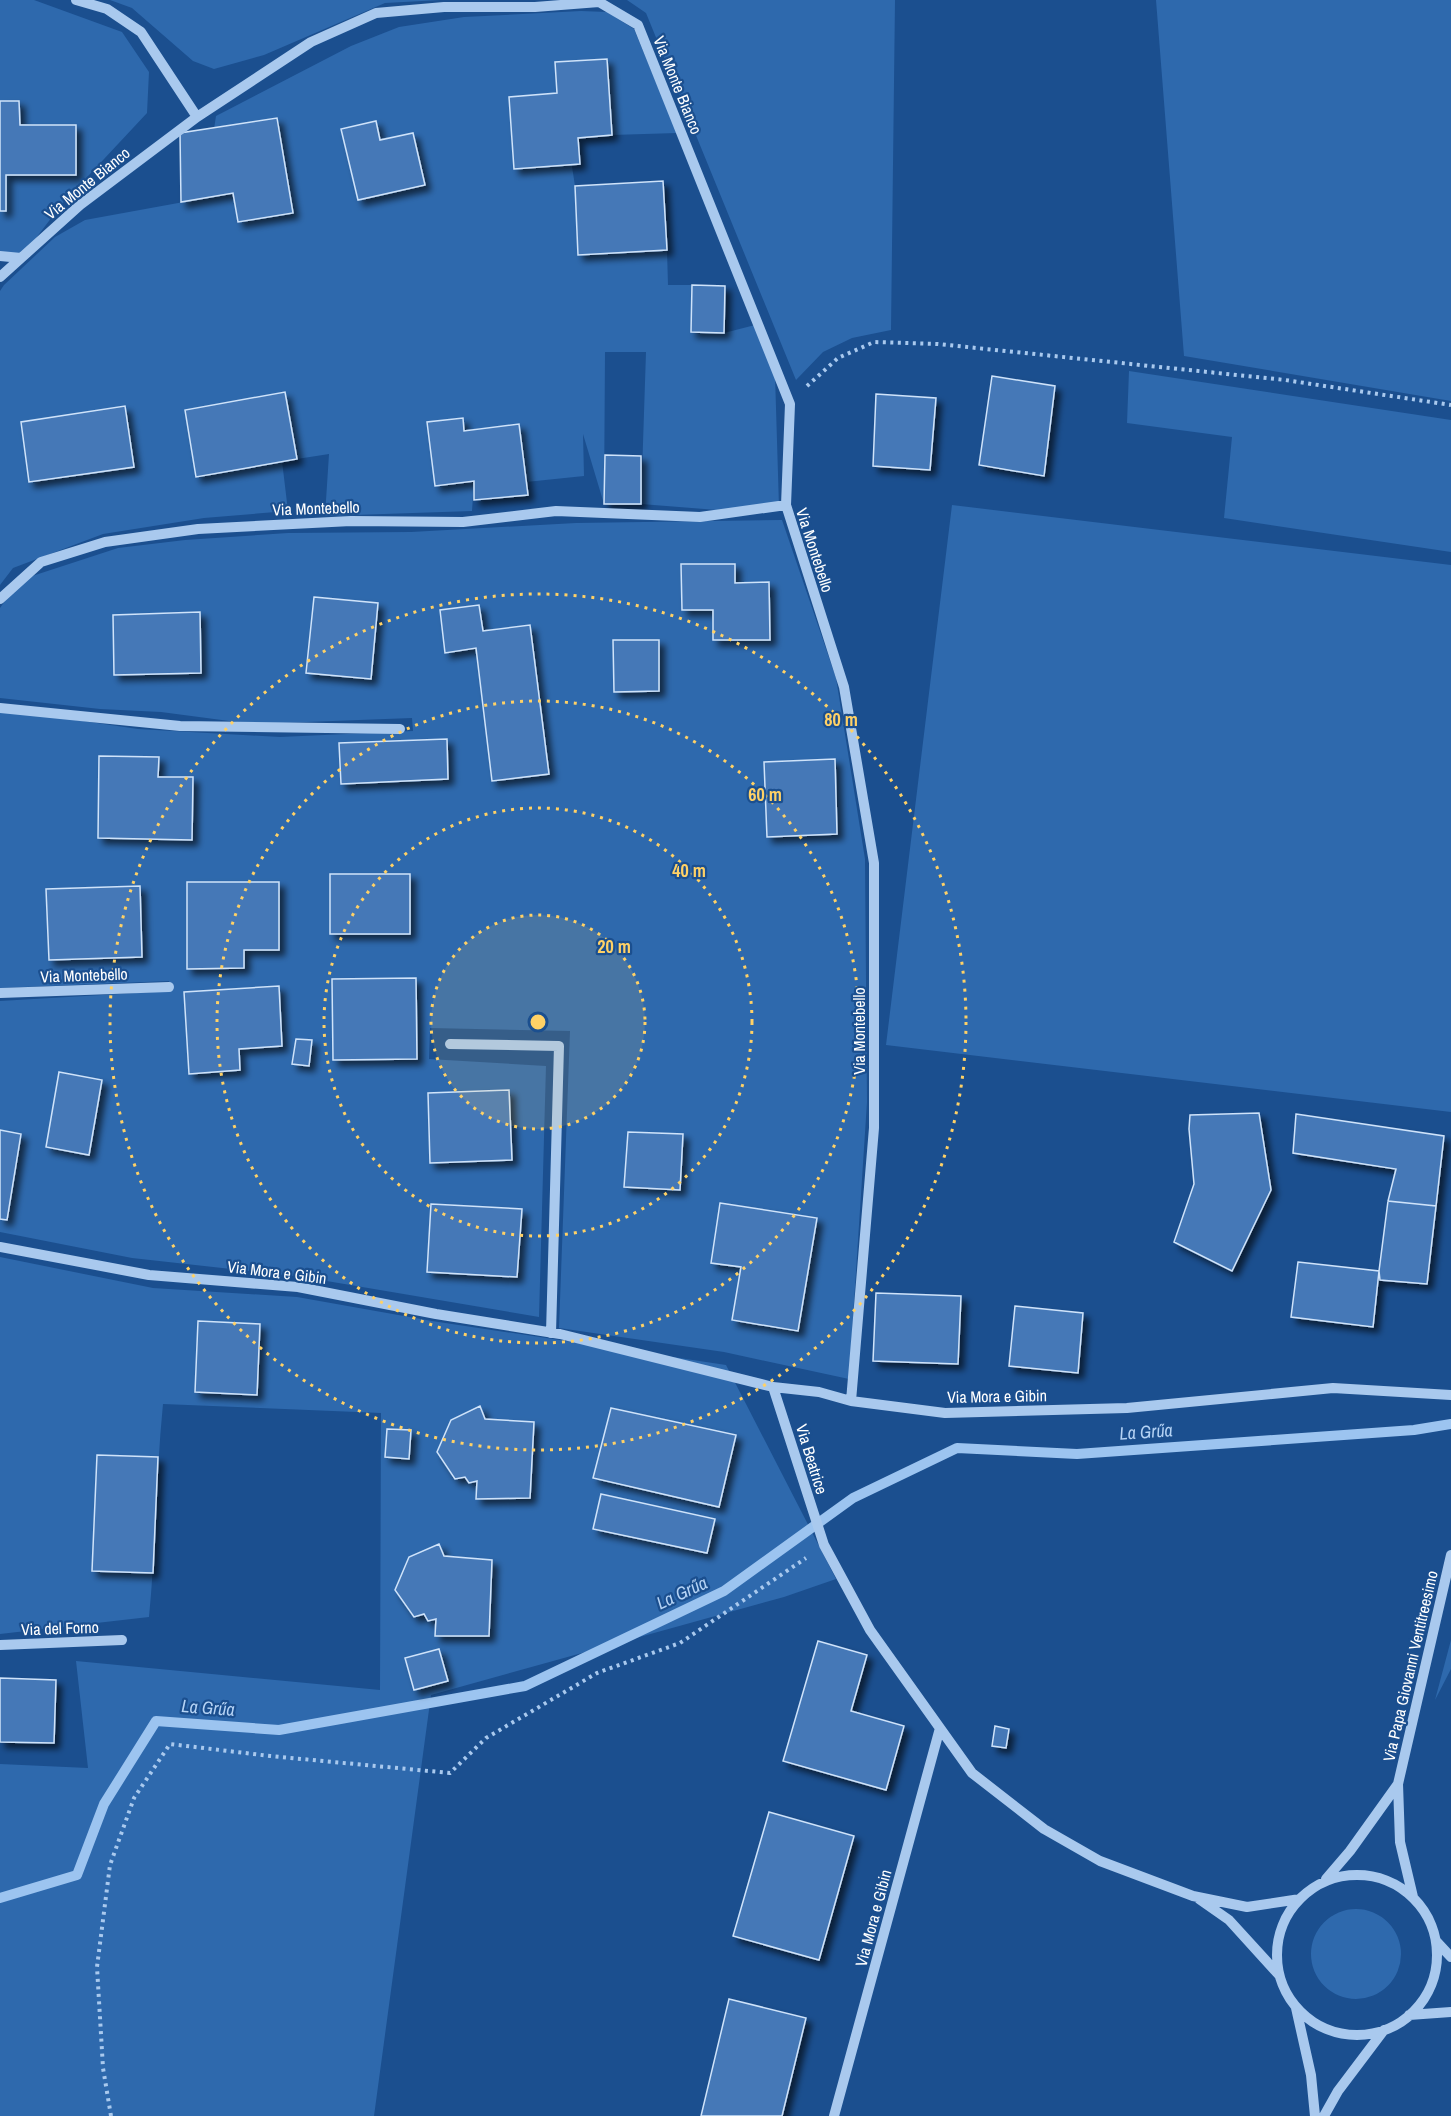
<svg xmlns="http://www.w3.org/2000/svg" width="1451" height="2116" font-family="'Archivo Narrow',sans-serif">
<defs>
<filter id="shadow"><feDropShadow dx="5.5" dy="5.5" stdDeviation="3" flood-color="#0009"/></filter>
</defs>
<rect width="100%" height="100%" fill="#1b4f8f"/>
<path fill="#2e69ad" d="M 0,0 L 34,0 L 122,32 L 149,72 L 147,113 L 61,205 L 21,258 L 0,257 Z
M 110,0 L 441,0 L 385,3 L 264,55 L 214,69 L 193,61 L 132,8 Z
M 627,0 L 895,0 L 891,330 L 852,338 L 823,352 L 796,380 L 646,13 Z
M 1156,0 L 1451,0 L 1451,401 L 1184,356 Z
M 581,11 L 607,12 L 634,29 L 677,133 L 612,135 L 607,59 L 556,62 L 575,186 L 578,255 L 667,250 L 668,285 L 692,285 L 691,332 L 724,333 L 755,325 L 775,375 L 779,507 L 717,510 L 641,504 L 646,352 L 605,352 L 604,504 L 583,434 L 584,476 L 526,482 L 519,424 L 464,431 L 462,418 L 428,422 L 435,486 L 474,481 L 472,511 L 325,516 L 329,454 L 297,459 L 285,392 L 185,410 L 196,476 L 282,461 L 288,511 L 204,518 L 103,534 L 13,568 L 0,585 L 0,291 L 4,285 L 55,237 L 85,220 L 233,193 L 238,222 L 292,213 L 214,129 L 216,116 L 351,46 L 399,27 L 464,17 Z
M 1129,371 L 1451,420 L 1451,552 L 1224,518 L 1232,437 L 1127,423 Z
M 952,505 L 1451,565 L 1451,1112 L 886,1045 Z
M 782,520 L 836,678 L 865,859 L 867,1102 L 849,1379 L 724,1352 L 559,1328 L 570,1031 L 430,1028 L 429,1059 L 546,1066 L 539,1317 L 303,1277 L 132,1258 L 0,1232 L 0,1001 L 170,991 L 169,981 L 0,988 L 0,709 L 138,729 L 280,737 L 413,731 L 412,718 L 252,724 L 161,712 L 100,709 L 0,698 L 0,608 L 20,580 L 118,548 L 185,540 L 288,533 L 411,532 L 576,523 Z
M 0,1257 L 153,1288 L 297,1297 L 432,1321 L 726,1365 L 836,1579 L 784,1597 L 431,1695 L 374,2116 L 0,2116 L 0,1764 L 88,1768 L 76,1661 L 380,1690 L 381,1413 L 163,1404 C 156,1474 156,1546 149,1617 L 0,1634 Z
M 1451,1640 L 1451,1669 L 1435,1700 Z
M1311 1954a45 45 0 1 1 90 0a45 45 0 1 1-90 0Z"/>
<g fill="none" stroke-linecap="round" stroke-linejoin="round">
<path stroke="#9cc4f0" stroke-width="10" d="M 0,1898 L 77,1875 L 104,1804 L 156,1721 L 279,1730 L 525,1686 L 724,1591 L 853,1498 L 957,1448 L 1077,1454 L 1414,1430 L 1451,1424"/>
</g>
<path fill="#4478b7" stroke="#cfe3fa" stroke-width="1.5" filter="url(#shadow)" d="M 607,59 L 612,135 L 578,138 L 580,164 L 514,169 L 509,97 L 557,93 L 555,62 Z
M 0,101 L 19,101 L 20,125 L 76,125 L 76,175 L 6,175 L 6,211 L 0,211 Z
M 277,118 L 293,213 L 238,222 L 233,193 L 181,202 L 180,133 Z
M 376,121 L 380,140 L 413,133 L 425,185 L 358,200 L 341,129 Z
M 663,181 L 667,250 L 578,255 L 575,186 Z
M 692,285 L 725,286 L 724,333 L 691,332 Z
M 992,376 L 1055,386 L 1044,476 L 979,465 Z
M 285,392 L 297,459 L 196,477 L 185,410 Z
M 876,394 L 936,398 L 930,470 L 873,466 Z
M 125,406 L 134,467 L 29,482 L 21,422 Z
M 463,418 L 464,431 L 519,424 L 528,495 L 474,500 L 474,481 L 435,486 L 427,422 Z
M 605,455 L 641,456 L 641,504 L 604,504 Z
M 681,564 L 735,564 L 735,583 L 769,582 L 770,640 L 713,640 L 713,610 L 682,610 Z
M 314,597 L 378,603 L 371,679 L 306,673 Z
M 479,605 L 483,631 L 530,625 L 549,774 L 492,781 L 476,648 L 445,653 L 440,610 Z
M 200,612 L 201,673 L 114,675 L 113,615 Z
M 613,640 L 659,640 L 659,691 L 614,692 Z
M 447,739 L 448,779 L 341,784 L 339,743 Z
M 99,756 L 159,757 L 158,777 L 193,777 L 192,840 L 98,838 Z
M 835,759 L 837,834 L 767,837 L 764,762 Z
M 330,874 L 410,874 L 410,934 L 330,934 Z
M 187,882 L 279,882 L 279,950 L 244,950 L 244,968 L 187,969 Z
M 140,886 L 142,957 L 49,960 L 46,889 Z
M 416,978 L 417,1059 L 333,1060 L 332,979 Z
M 279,986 L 282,1046 L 239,1049 L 240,1070 L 189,1074 L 184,992 Z
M 296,1039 L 312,1040 L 309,1066 L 292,1064 Z
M 59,1072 L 102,1080 L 89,1155 L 46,1147 Z
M 509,1090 L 512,1160 L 430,1163 L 428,1093 Z
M 1259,1113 L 1271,1190 L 1232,1271 L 1174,1242 L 1194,1184 L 1189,1129 L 1190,1115 Z
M 1296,1114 L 1444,1136 L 1436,1206 L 1388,1201 L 1396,1169 L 1293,1153 Z
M 0,1130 L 21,1134 L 7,1220 L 0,1219 Z
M 628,1132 L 683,1134 L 680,1190 L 624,1187 Z
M 1388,1201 L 1436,1206 L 1427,1284 L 1380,1280 L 1379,1271 Z
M 720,1203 L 817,1218 L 798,1331 L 732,1320 L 741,1267 L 711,1263 Z
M 431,1204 L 522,1209 L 517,1277 L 427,1272 Z
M 1298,1262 L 1379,1271 L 1373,1327 L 1291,1317 Z
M 876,1293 L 961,1296 L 958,1364 L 873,1361 Z
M 1015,1306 L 1083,1313 L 1078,1373 L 1009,1366 Z
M 198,1321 L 260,1324 L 257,1395 L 195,1392 Z
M 480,1406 L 485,1419 L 534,1422 L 530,1498 L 476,1499 L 477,1481 L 469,1483 L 465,1477 L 455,1479 L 437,1452 L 451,1420 Z
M 611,1408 L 736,1435 L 719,1507 L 593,1478 Z
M 387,1429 L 411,1430 L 409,1459 L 385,1457 Z
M 97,1455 L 158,1457 L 153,1573 L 92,1571 Z
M 601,1494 L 715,1519 L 707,1553 L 593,1529 Z
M 439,1544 L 444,1556 L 492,1560 L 489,1636 L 435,1636 L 436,1619 L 428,1621 L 424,1614 L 414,1617 L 395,1590 L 409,1557 Z
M 818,1641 L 867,1655 L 851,1711 L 904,1726 L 886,1790 L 783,1761 Z
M 439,1649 L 448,1681 L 414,1690 L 405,1658 Z
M 0,1678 L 56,1680 L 54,1743 L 0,1742 Z
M 995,1726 L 1009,1729 L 1006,1748 L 992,1746 Z
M 769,1812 L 854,1836 L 819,1960 L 733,1936 Z
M 729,1999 L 806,2018 L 782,2116 L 701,2116 Z"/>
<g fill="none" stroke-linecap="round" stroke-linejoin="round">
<path stroke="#a9c9ee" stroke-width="4" stroke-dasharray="3 4.5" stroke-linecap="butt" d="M 807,386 L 838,358 L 874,342 L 938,344 L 1285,380 L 1451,405
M 111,2116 L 103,2068 L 97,1967 L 110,1865 L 134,1798 L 170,1744 L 270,1756 L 450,1773 L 486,1738 L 597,1673 L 680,1643 L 806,1558"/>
<path stroke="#a9c9ee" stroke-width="10" d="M 76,0 L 107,9 L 141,32 L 197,117
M 0,256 L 21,258
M 0,277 L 80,205 L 197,117 L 311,42 L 376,13 L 444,7 L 535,7 L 599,2 L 638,25 L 790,404 L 786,505 L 844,687 L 874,863 L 874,1128 L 851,1401
M 0,599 L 41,562 L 105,542 L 198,529 L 351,521 L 463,522 L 556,511 L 700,517 L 786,505
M 0,708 L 180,726 L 400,729
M 0,993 L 169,987
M 450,1044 L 559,1046 L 551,1333
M 0,1247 L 149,1275 L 298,1287 L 436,1314 L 560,1334 L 773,1387 L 819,1392 L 851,1401 L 945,1413 L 1127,1408 L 1333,1388 L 1451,1395
M 773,1387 L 824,1545 L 870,1630 L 972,1773 L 1044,1829 L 1100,1861 L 1193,1896 L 1247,1907 L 1300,1899
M 0,1645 L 122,1640
M1277 1955a80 80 0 1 1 160 0a80 80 0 1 1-160 0Z
M 1326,1879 L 1350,1851 L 1398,1784
M 1413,1897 L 1400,1842 L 1398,1784 L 1451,1555
M 1199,1899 L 1229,1920 L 1279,1975
M 1436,1941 L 1451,1957
M 1296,2008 L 1311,2075 L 1315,2116
M 1409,2015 L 1451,2012
M 834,2116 L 940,1728
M 1324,2116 L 1338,2091 L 1384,2030"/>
</g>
<circle cx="538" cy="1022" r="107" fill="#ffd166" fill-opacity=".12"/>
<g fill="none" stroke="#ffd166" stroke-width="3" stroke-dasharray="3 6">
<circle cx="538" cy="1022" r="107"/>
<circle cx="538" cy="1022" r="214"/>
<circle cx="538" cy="1022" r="321"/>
<circle cx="538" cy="1022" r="428"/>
</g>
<g text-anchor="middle" stroke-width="4.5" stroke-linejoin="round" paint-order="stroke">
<g font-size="16" fill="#fff" stroke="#1b4f8f">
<text transform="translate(678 85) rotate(68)" y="6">Via Monte Bianco</text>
<text transform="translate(87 183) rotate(-39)" y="6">Via Monte Bianco</text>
<text transform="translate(316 508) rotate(-2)" y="6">Via Montebello</text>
<text transform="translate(815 550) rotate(72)" y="6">Via Montebello</text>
<text transform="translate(84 975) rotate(-2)" y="6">Via Montebello</text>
<text transform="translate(859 1031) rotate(-90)" y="6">Via Montebello</text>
<text transform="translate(277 1272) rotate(7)" y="6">Via Mora e Gibin</text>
<text transform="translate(997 1396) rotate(-1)" y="6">Via Mora e Gibin</text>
<text transform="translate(812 1459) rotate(73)" y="6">Via Beatrice</text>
<text transform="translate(60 1628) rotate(-2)" y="6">Via del Forno</text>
<text transform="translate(1410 1666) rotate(-77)" y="6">Via Papa Giovanni Ventitreesimo</text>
<text transform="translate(873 1918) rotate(-75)" y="6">Via Mora e Gibin</text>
</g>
<g font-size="18" font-style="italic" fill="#b5d3f5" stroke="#1b4f8f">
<text transform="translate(1146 1432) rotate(-4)" y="6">La Grűa</text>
<text transform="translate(682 1593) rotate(-25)" y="6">La Grűa</text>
<text transform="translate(208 1708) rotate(4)" y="6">La Grűa</text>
</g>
</g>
<circle cx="538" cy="1022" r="9" fill="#ffd166" stroke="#1b4f8f" stroke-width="3"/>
<g font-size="18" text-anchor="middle" font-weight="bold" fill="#ffd166" stroke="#1b4f8f" stroke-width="4.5" stroke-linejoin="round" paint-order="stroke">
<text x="841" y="726">80 m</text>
<text x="765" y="801">60 m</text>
<text x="689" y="877">40 m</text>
<text x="614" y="953">20 m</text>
</g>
</svg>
